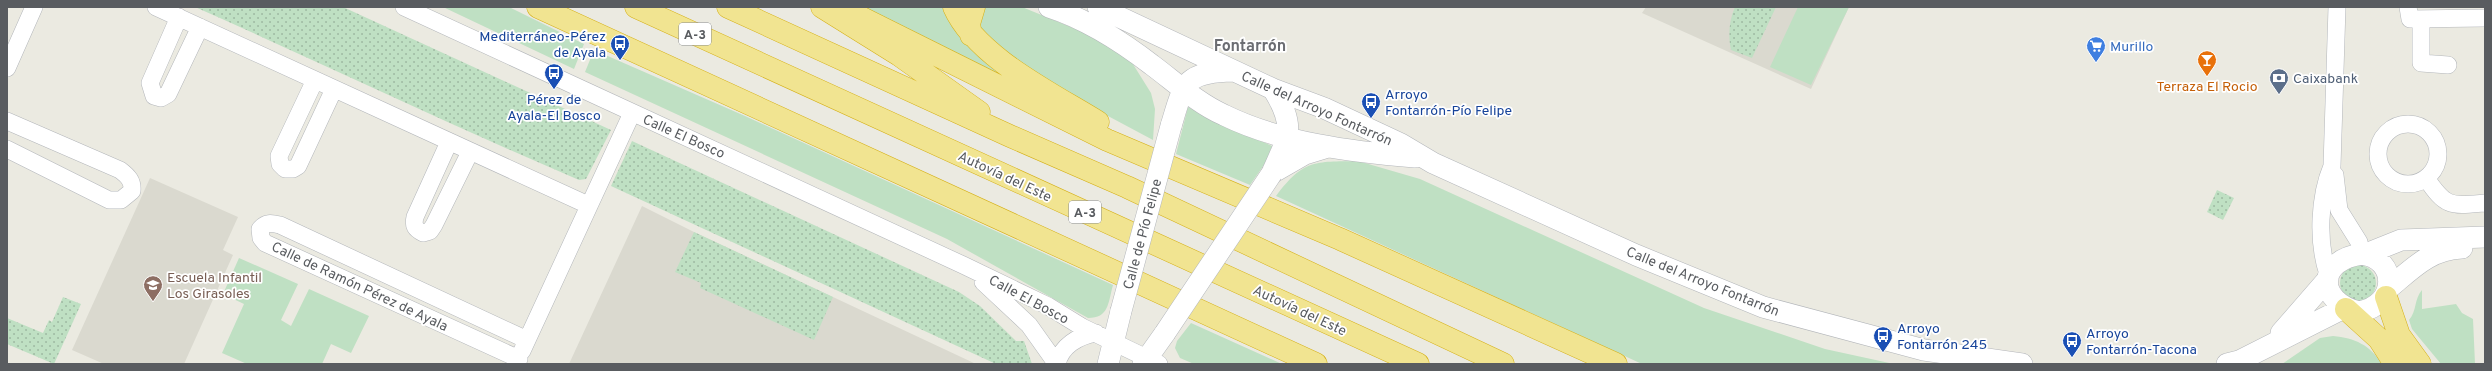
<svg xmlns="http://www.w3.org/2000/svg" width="2492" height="371" font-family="Overpass,sans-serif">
<defs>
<pattern id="park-dots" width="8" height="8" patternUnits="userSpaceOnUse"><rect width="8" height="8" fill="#bfe0c3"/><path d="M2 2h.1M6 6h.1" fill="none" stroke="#9eb9a2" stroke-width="1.8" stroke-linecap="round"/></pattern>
</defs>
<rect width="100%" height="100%" fill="#ebeae1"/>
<path fill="#dad9cf" d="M 1646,7 L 1849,7 L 1811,89 L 1642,13 Z
M 150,178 L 238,217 L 223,250 L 233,255 L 184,364 L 104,364 L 72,350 Z
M 642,206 L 694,232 L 976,364 L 569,364 Z"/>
<path fill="#bfe0c3" d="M 443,7 L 509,7 L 584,44 L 574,69 Z
M 846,7 L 943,7 C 959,43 996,63 1027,86 Z
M 982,7 L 1022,7 L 1095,37 L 1131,61 L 1151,93 L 1155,109 L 1153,140 L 1093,108 L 985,43 L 976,16 Z
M 1798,7 L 1849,7 L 1811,85 L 1770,67 Z
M 594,50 L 745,116 L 1113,285 C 1108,303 1109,318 1088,318 L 947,239 L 585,72 Z
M 1188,107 L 1272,146 L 1266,162 L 1250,185 L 1176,154 Z
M 1358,161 L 1420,179 L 1704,308 L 1825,349 L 1894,364 L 1642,364 L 1276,196 C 1304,159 1314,162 1358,161 Z
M 239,258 L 298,284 L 281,320 L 291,326 L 309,289 L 369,316 L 351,353 L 331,344 L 322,364 L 247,364 L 222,353 L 244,304 L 223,294 Z
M 2422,290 L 2422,309 L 2456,304 L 2462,313 L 2473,319 L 2475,364 L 2441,364 L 2412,329 L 2409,320 C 2417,311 2414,299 2422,290 Z
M 1191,323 L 1282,364 L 1194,364 L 1180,358 L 1175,348 L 1177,341 Z
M 2333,336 C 2355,338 2370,345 2382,364 L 2282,364 L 2320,338 Z"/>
<path fill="url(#park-dots)" d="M 195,7 L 343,7 L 611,130 L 586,179 L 579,180 C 450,125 324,64 195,7 Z
M 1735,7 L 1776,7 L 1752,58 L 1731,50 C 1728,36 1729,20 1735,7 Z
M 632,141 L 959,292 L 980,306 L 1016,341 L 1024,341 L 1032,364 L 996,364 L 611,186 Z
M 2217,190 L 2234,198 L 2223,220 L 2207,212 Z
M 694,232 L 833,297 L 814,340 L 700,288 L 701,283 L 675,272 Z
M2340 283a18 18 0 1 1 36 0a18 18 0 1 1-36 0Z
M 63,297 L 81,304 L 54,364 L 7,344 L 7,318 L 43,333 L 49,320 L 52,322 Z"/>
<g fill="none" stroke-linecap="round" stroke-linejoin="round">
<defs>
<path id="minor" d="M 156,7 L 588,205
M 404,7 L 963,265 L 1048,306 L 1082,327 L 1159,364
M 2408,7 L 2410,19 L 2485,18
M 179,17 L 150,83 L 154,96 L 161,98 L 168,94 L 200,27
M 2421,21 L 2421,63 L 2448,65
M 7,68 L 34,7
M 315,80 L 279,156 L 280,164 L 285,169 L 293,169 L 298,166 L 334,89
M 7,121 L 120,170 C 128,176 133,181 132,191 L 121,200 L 109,200 L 7,149
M2378 154a30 30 0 1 1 60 0a30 30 0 1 1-60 0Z
M 449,142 L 415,217 C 413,226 415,229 423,233 L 430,231 L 434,225 L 470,152
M 2335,175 L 2339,210 L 2359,242 L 2362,254
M 2426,178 C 2446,208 2451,206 2485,203
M 2328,274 C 2317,242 2319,197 2332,166 L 2337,7
M 983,282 L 1029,325 L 1056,363
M 522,351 L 632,113
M 519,359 L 265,243 L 261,238 L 260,229 C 266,222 271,223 280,225 L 527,340
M 1057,364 C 1061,346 1078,336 1096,333"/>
<path id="tertiary" d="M 1049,7 C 1086,19 1121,41 1152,65 C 1175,82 1197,103 1224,115 C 1281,143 1352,152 1415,157
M 1098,7 L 1273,89 L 1324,108 L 1401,144 L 1433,163 L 1636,255 L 1763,307 L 1924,350 L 2022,364
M 1171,126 C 1184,83 1184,72 1233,71
M 1272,173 C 1289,135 1296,126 1273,89
M 1272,173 L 1305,154 L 1328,147
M 2362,254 C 2398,259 2398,305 2359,312 C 2316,301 2317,260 2362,254 Z
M 2366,254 L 2401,240 L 2485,237
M 2389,288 C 2412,269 2430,249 2462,248
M 2281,333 L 2328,279
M 1108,364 L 1121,311
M 1143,364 L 1165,333
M 2227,364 L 2239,361 L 2344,308"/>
<path id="motorway" d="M 538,7 L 1316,364
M 636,7 L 1418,364
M 728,7 L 1010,136 L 1127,187 L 1503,364
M 822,7 L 899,55 L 979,112
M 840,7 L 1107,140 L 1340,239 L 1616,364
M 954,7 C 976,57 1053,94 1098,122
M 971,35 L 969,24 L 974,7
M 2386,297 L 2399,335 L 2420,364
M 2346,309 L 2379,339 L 2395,364"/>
</defs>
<use href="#minor" stroke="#b3b6ba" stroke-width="18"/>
<use href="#tertiary" stroke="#b3b6ba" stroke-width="22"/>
<use href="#motorway" stroke="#d5b017" stroke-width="23"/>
<use href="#minor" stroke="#fff" stroke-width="17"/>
<use href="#tertiary" stroke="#fff" stroke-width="21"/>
<use href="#motorway" stroke="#f1e491" stroke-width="22"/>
<defs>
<path id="tertiary-bridge" d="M 1121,311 L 1171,126
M 1165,333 L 1272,173"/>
</defs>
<use href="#tertiary-bridge" stroke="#b3b6ba" stroke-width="22" stroke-linecap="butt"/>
<use href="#tertiary-bridge" stroke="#fff" stroke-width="21"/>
</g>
<defs>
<symbol id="bus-pin" viewBox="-11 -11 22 30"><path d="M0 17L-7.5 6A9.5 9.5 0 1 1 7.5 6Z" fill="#1a4fb4" stroke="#fff"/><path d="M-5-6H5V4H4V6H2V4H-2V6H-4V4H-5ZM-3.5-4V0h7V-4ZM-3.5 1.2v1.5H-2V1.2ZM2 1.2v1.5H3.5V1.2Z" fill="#fff"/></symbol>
<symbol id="supermarket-pin" viewBox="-11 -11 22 30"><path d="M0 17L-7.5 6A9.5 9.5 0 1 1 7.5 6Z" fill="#3f7fe0" stroke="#fff"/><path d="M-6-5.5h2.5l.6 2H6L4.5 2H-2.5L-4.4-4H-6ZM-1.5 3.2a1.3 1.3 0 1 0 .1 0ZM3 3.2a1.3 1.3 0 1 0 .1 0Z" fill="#fff"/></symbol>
<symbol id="bar-pin" viewBox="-11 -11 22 30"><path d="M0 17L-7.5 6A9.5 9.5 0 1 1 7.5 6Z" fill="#e8710a" stroke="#fff"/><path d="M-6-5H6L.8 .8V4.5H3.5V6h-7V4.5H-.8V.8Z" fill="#fff"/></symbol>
<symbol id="bank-pin" viewBox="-11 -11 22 30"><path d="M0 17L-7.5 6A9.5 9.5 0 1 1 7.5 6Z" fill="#5c6f8a" stroke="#fff"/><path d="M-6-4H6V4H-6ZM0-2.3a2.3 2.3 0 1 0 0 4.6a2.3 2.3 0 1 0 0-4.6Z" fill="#fff"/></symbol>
<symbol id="school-pin" viewBox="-11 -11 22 30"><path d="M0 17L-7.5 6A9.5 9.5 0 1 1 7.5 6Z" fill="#8d6e63" stroke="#fff"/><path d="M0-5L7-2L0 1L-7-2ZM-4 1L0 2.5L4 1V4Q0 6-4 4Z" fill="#fff"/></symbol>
</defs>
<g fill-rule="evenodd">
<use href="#bus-pin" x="609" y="33" width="22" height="30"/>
<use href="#supermarket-pin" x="2085" y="35" width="22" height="30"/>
<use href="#bar-pin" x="2196" y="49" width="22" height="30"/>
<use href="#bus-pin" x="543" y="62" width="22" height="30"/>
<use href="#bank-pin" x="2268" y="67" width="22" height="30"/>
<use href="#bus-pin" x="1360" y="91" width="22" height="30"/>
<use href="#school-pin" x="142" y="274" width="22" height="30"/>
<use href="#bus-pin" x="1872" y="325" width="22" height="30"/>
<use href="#bus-pin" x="2061" y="330" width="22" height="30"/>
</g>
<g text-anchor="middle" stroke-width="3.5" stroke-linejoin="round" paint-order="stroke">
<g fill="#fff" stroke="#8b8d90" stroke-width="1">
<rect x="679" y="23" width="32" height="22" rx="3"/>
<rect x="1069" y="201" width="32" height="22" rx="3"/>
</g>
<g font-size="13" font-weight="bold" fill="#595c60">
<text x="695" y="39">A-3</text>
<text x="1085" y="217">A-3</text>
</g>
<g font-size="14" fill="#164399" stroke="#fff" text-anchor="start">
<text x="606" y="41" text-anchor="end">Mediterráneo-Pérez<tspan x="606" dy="16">de Ayala</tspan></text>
<text x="1385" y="99">Arroyo<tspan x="1385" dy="16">Fontarrón-Pío Felipe</tspan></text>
<text x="554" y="104" text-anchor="middle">Pérez de<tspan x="554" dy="16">Ayala-El Bosco</tspan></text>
<text x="1897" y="333">Arroyo<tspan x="1897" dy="16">Fontarrón 245</tspan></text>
<text x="2086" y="338">Arroyo<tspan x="2086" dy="16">Fontarrón-Tacona</tspan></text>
</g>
<g font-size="14" fill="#366cbe" stroke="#fff" text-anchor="start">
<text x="2110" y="51">Murillo</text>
</g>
<g font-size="14" fill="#4e5e75" stroke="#fff" text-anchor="start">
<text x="2293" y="83">Caixabank</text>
</g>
<g font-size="14" fill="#c56008" stroke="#fff">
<text x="2207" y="91">Terraza El Rocio</text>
</g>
<g font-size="14" fill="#595c60" stroke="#fff">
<text transform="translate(1317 108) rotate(24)" y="5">Calle del Arroyo Fontarrón</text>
<text transform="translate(684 136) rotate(24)" y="5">Calle El Bosco</text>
<text transform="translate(1005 176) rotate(25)" y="5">Autovía del Este</text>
<text transform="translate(1142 234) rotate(-75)" y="5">Calle de Pío Felipe</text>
<text transform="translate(1703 281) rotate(22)" y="5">Calle del Arroyo Fontarrón</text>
<text transform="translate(360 286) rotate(25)" y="5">Calle de Ramón Pérez de Ayala</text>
<text transform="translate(1029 299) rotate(28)" y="5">Calle El Bosco</text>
<text transform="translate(1300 310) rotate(25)" y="5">Autovía del Este</text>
</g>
<g font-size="14" fill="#785e54" stroke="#fff" text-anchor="start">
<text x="167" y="282">Escuela Infantil<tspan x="167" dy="16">Los Girasoles</tspan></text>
</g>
<g font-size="16" font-weight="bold" fill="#6b6d72" stroke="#fff">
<text x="1250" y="51">Fontarrón</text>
</g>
</g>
<rect width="2492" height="371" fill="none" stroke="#595c60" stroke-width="16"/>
</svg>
